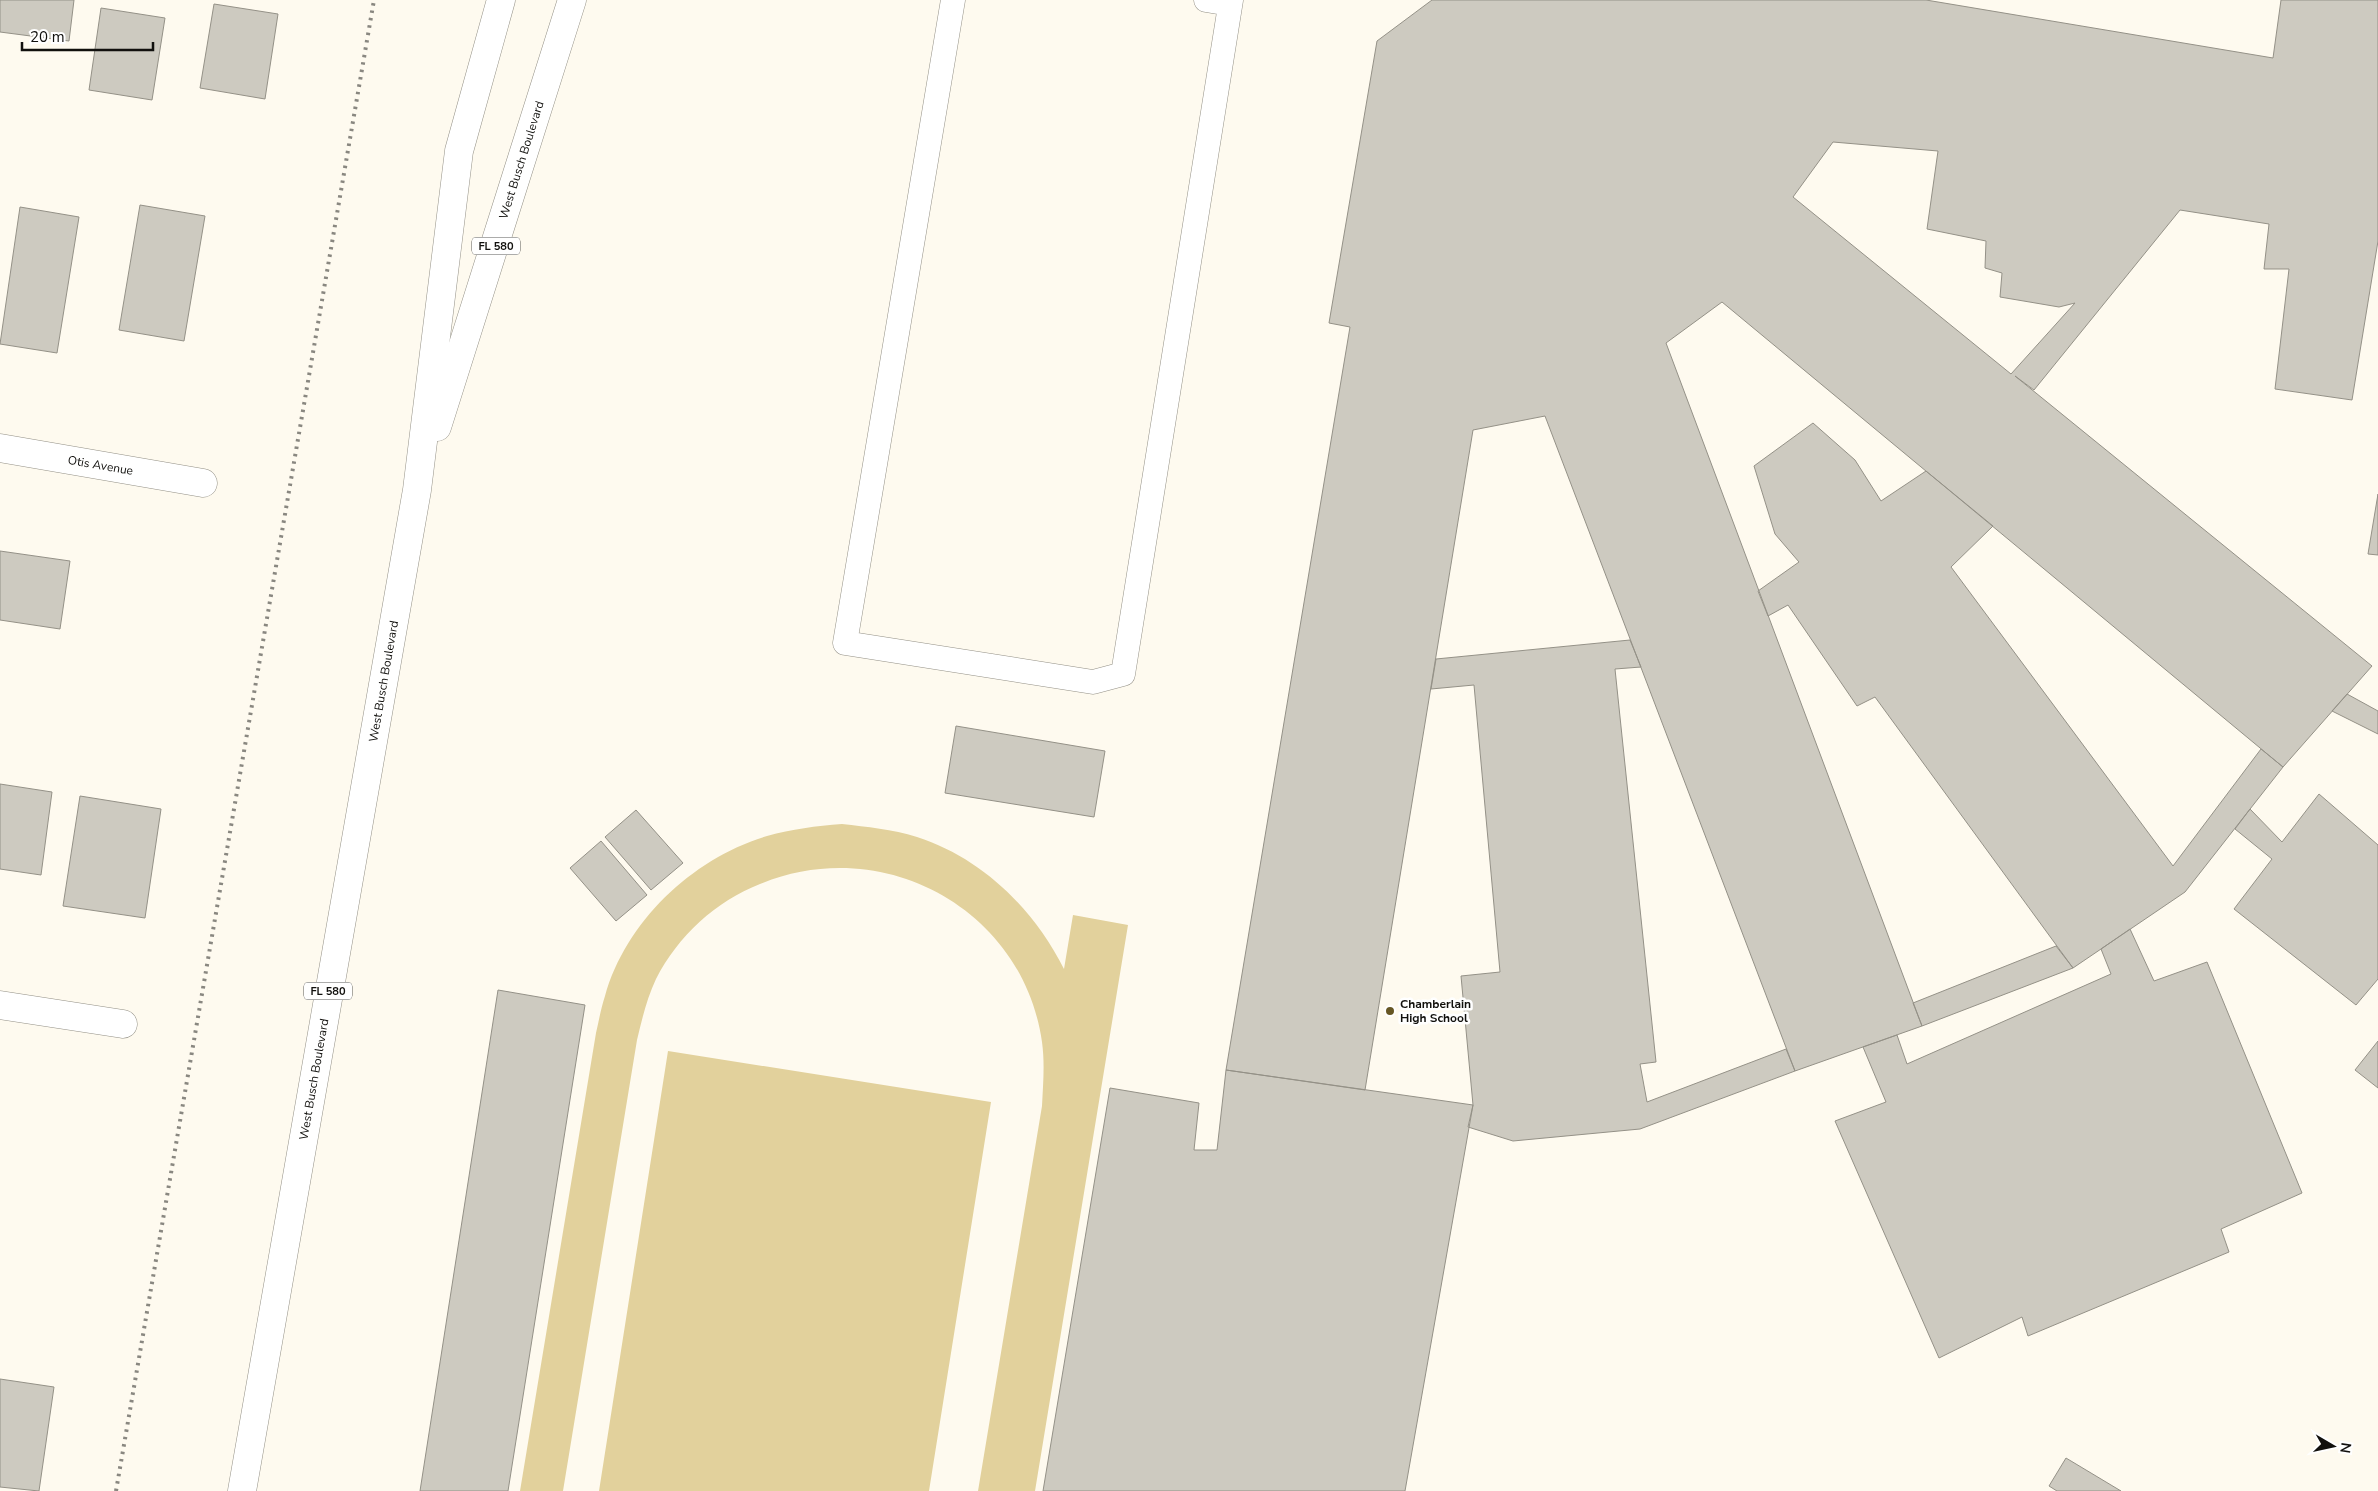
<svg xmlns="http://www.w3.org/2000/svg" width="2378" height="1491" font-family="'Nunito Sans',sans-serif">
<rect width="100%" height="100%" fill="#fefaef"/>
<path fill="#e2d19c" d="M 842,824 C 867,827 892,829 917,837 C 982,858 1034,909 1064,969 L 1073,915 L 1128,925 L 1035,1491 L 978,1491 L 1042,1106 C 1043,1085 1045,1064 1042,1042 C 1023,909 883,833 760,884 C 716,901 678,936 656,979 C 647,998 642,1019 637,1040 L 563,1491 L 520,1491 L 596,1033 C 599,1020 601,1008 605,996 C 626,921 693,858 767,836 C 792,829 816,826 842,824 Z
M 668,1051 L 991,1102 L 929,1491 L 599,1491 Z"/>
<path fill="#cdcac0" stroke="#949187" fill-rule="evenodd" d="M 0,0 L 74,0 L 69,41 L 0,32 Z
M 1432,0 L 1926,0 L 2273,58 L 2281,0 L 2378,0 L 2378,241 L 2352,400 L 2275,389 L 2289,269 L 2264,269 L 2269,224 L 2180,210 L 2034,390 L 2015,376 L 2372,666 L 2283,767 L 1722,302 L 1666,343 L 1922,1026 L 1795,1071 L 1545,416 L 1473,430 L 1365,1090 L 1226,1070 L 1350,327 L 1329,323 L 1377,41 ZM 1833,142 L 1938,151 L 1927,229 L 1986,241 L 1985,268 L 2002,273 L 2000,297 L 2059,307 L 2075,303 L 2011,374 L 1793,197 Z
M 214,4 L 278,14 L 265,99 L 200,88 Z
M 101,8 L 165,18 L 152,100 L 89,90 Z
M 140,205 L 205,216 L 184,341 L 119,330 Z
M 20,207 L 79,217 L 57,353 L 0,344 Z
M 1813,423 L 1855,460 L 1881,501 L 1926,471 L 1993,526 L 1951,567 L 2173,866 L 2261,749 L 2283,767 L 2185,892 L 2073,968 L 1875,697 L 1857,706 L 1788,605 L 1768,616 L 1758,591 L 1799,562 L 1775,534 L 1754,466 Z
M 2378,494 L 2378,555 L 2368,554 Z
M 0,551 L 70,561 L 60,629 L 0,620 Z
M 1630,640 L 1641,667 L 1615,669 L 1656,1062 L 1640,1064 L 1647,1102 L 1786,1049 L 1795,1071 L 1640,1129 L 1513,1141 L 1468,1127 L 1473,1105 L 1461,976 L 1500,972 L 1474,685 L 1431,689 L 1436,659 Z
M 2347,694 L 2378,711 L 2378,734 L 2332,711 Z
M 956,726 L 1105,751 L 1094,817 L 945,793 Z
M 0,784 L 52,792 L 41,875 L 0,869 Z
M 2319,794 L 2378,845 L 2378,979 L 2356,1005 L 2234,909 L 2272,859 L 2235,829 L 2250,809 L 2282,842 Z
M 80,796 L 161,809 L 145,918 L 63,906 Z
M 636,810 L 683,863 L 651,890 L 605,837 Z
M 601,841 L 647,895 L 616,921 L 570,868 Z
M 2130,929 L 2154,981 L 2207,962 L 2302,1193 L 2221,1229 L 2229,1252 L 2028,1336 L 2022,1317 L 1939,1358 L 1835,1121 L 1886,1102 L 1863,1047 L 1897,1035 L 1907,1064 L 2111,974 L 2101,949 Z
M 2056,946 L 2073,968 L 1922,1026 L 1913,1003 Z
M 498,990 L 585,1005 L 508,1491 L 420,1491 Z
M 2378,1041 L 2378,1088 L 2355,1070 Z
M 1226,1070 L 1473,1105 L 1405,1491 L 1043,1491 L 1110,1088 L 1199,1103 L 1194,1150 L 1217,1150 Z
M 0,1379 L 54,1387 L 39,1491 L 0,1487 Z
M 2066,1458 L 2121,1491 L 2057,1491 L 2049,1486 Z"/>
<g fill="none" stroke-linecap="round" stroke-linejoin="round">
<defs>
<path id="service" d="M 953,0 L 845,643 L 1093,682 L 1123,674 L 1231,0
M 1206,0 L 1230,4"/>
<g id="minor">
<path id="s1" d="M 0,448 L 203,483"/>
<path d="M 0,1005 L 123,1024"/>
</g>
<g id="primary">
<path id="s2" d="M 437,427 L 572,0"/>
<path id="s3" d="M 242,1491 L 417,490 L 459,151 L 501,0"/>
</g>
</defs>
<use href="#service" stroke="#939086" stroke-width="25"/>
<use href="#minor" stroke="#939086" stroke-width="29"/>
<use href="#primary" stroke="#939086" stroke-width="29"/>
<use href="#service" stroke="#fff" stroke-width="24"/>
<use href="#minor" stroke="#fff" stroke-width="28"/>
<use href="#primary" stroke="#fff" stroke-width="28"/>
<path stroke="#898780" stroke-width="4" stroke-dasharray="2.5 5" stroke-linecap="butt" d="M 116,1491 L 374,0"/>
</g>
<circle fill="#665623" stroke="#fff" stroke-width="2" cx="1390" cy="1011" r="5"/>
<g text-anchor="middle" stroke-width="5" stroke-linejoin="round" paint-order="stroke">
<g fill="#fff" stroke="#585856" stroke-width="1">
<rect x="472" y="237.5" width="48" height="17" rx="4"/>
<rect x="304" y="982.5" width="48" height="17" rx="4"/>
</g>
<g font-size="11" font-weight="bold" fill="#11100d">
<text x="496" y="250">FL 580</text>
<text x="328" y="995">FL 580</text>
</g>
<g font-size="12" fill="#11100d" stroke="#fff">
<text dy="4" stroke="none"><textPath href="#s2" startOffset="280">West Busch Boulevard</textPath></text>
<text dy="4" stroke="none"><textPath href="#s1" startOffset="102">Otis Avenue</textPath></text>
<text dy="4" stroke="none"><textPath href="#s3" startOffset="822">West Busch Boulevard</textPath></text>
<text dy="4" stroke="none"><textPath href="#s3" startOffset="418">West Busch Boulevard</textPath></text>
</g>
<g font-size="12" font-weight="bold" fill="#11100d" stroke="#fff" text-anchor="start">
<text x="1400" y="1008">Chamberlain<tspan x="1400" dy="14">High School</tspan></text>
</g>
</g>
<g transform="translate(2333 1446) rotate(99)" stroke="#ffffff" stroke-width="4" paint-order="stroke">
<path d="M0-4L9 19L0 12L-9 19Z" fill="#11100d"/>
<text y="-8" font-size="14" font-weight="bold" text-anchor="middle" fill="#11100d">N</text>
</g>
<path d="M22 42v8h131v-8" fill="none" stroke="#11100d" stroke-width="2.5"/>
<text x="30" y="42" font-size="15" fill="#11100d" stroke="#ffffff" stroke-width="4" paint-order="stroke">20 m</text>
</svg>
